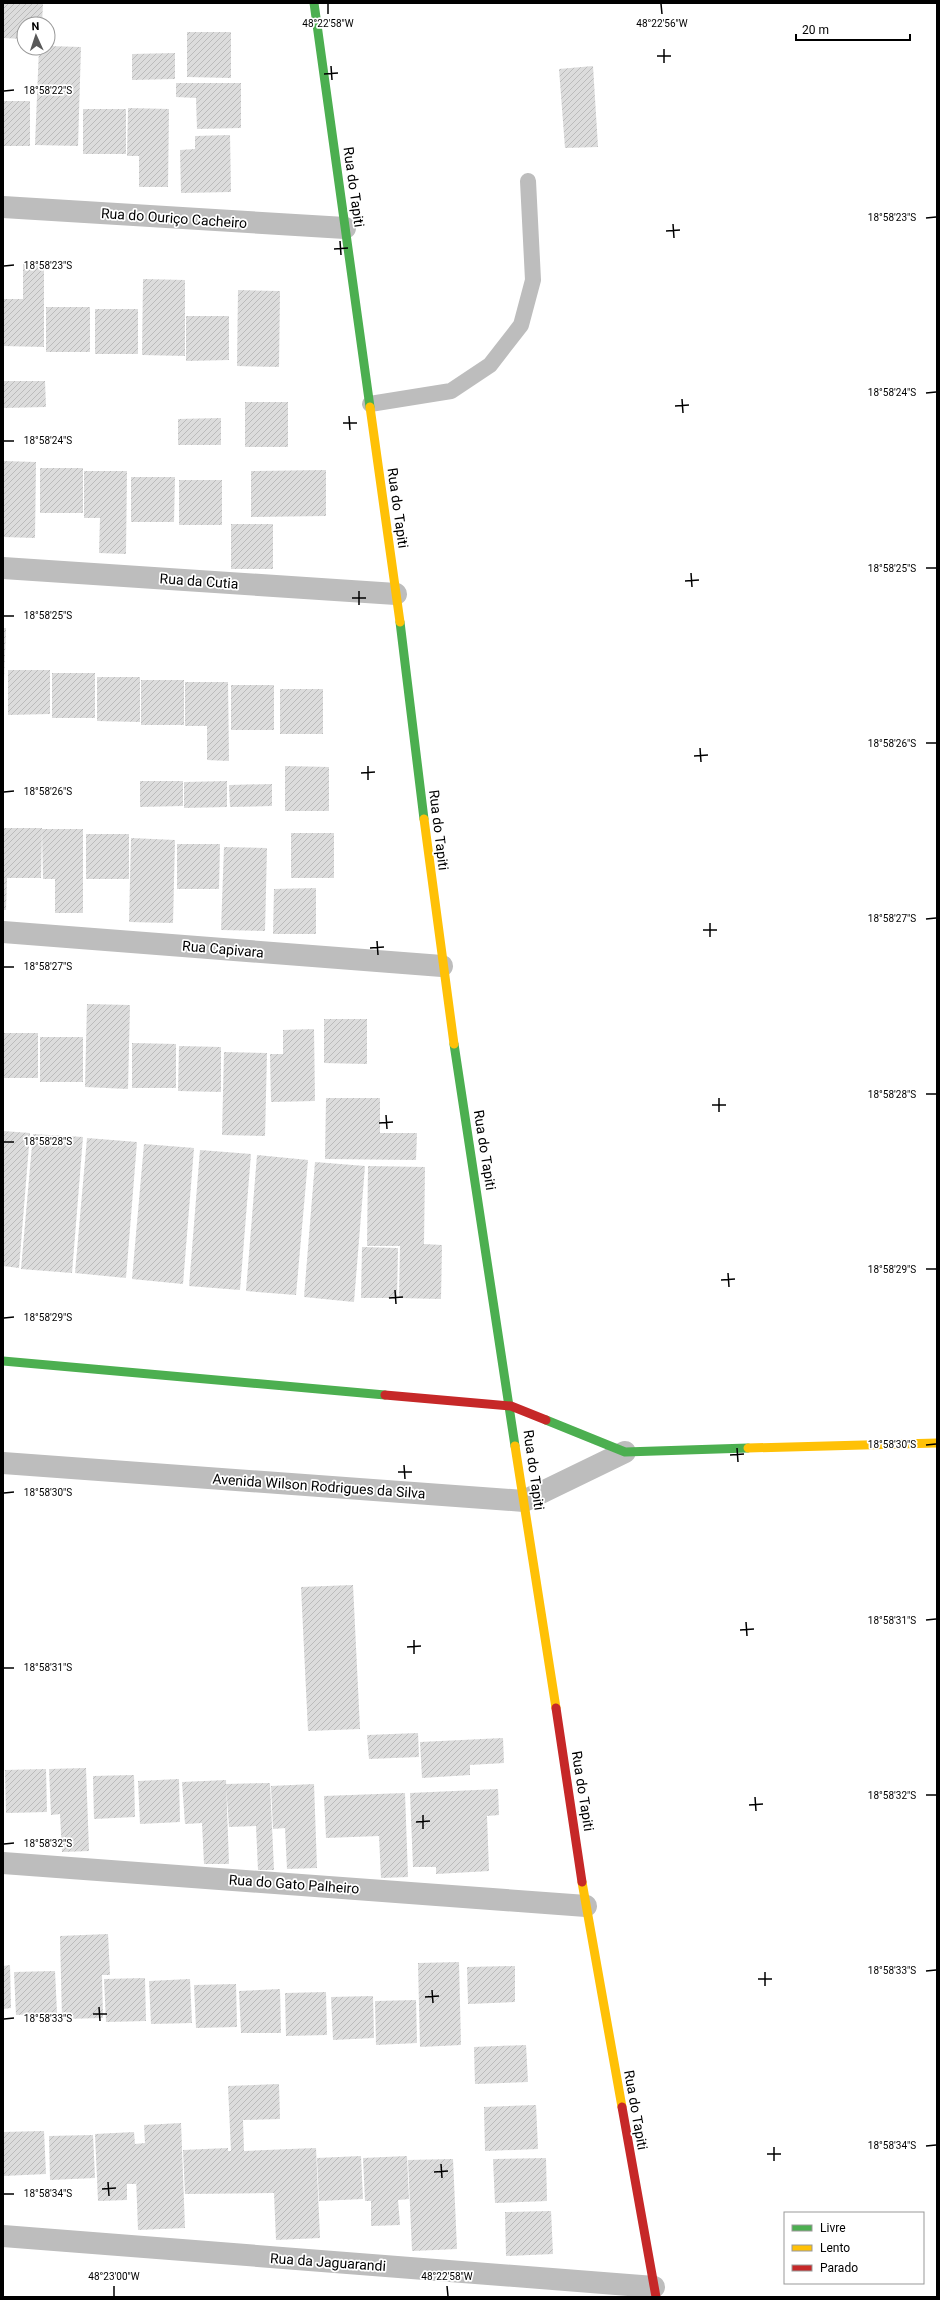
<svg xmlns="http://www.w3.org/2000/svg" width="940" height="2300" font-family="Roboto,sans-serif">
<defs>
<pattern id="building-hatch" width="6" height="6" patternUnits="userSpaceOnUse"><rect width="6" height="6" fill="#dcdcdc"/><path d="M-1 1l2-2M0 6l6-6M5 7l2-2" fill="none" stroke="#bbb"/></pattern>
</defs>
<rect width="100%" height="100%" fill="#fff"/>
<path fill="url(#building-hatch)" d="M 3,3 L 43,3 L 42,24 L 24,24 L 24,39 L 3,38 Z
M 187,32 L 231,32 L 231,78 L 187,77 Z
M 48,46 L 81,47 L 78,146 L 35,145 L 39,48 L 48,48 Z
M 175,53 L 175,79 L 132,80 L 132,54 Z
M 593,66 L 598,147 L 565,148 L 559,69 Z
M 176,83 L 241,83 L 241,128 L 197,129 L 196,98 L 176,97 Z
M 3,101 L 30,101 L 30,146 L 3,146 Z
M 128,108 L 169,109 L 168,187 L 139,187 L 139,156 L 127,156 Z
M 83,109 L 126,109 L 126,154 L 83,154 Z
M 230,135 L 231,192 L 181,193 L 180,150 L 195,149 L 195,136 Z
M 23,264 L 44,265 L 44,347 L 3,346 L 3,299 L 23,299 Z
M 143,279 L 185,280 L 185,356 L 142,355 Z
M 238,290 L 280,291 L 279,367 L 237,366 Z
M 46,307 L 90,307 L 90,352 L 46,352 Z
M 95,309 L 138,309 L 138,354 L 95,354 Z
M 186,316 L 229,316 L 229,360 L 186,361 Z
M 3,381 L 45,381 L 46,407 L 3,408 Z
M 245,402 L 288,402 L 288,447 L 245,447 Z
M 221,418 L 221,445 L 178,445 L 178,419 Z
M 3,461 L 36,462 L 35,538 L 3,537 Z
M 40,468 L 83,468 L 83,513 L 40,513 Z
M 326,470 L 326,516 L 251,517 L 251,471 Z
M 84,471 L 127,471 L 126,554 L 99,553 L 100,518 L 84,518 Z
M 131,477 L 175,477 L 174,522 L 131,522 Z
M 179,480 L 222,480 L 222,525 L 179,525 Z
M 231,524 L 273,524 L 273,569 L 231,569 Z
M 3,628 L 6,628 L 4,683 L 3,683 Z
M 8,670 L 50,670 L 50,714 L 8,715 Z
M 52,673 L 95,673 L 95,718 L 52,718 Z
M 97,677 L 140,677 L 140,722 L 97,721 Z
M 141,680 L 184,680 L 184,725 L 141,725 Z
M 185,682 L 228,682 L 229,761 L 207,760 L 207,726 L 185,726 Z
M 231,685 L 274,685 L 274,730 L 231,730 Z
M 280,689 L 323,689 L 323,734 L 280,734 Z
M 285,766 L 329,767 L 329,811 L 285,811 Z
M 140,781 L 183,781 L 183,806 L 140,807 Z
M 227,781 L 227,807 L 184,808 L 184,782 Z
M 272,784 L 272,806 L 230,807 L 229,785 Z
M 3,828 L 42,828 L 41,878 L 7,878 L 6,910 L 3,910 Z
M 42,829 L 83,829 L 83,913 L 55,913 L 55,879 L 43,879 Z
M 291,833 L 334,833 L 334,878 L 291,878 Z
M 86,834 L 129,834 L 129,879 L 86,879 Z
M 131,838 L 175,840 L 173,923 L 129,922 Z
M 177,844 L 220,844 L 219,889 L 177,889 Z
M 224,847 L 267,848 L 265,931 L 221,930 Z
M 316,888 L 316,934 L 273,934 L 274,889 Z
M 87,1004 L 130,1005 L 128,1089 L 85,1087 Z
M 324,1019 L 367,1019 L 367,1064 L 324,1063 Z
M 314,1029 L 315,1101 L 271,1102 L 270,1054 L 283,1054 L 283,1030 Z
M 3,1033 L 38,1033 L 38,1078 L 3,1078 Z
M 40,1037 L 83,1037 L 83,1082 L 40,1082 Z
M 132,1043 L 176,1044 L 176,1088 L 132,1088 Z
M 179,1046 L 221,1047 L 221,1092 L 178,1091 Z
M 224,1052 L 267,1053 L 265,1136 L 222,1135 Z
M 326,1098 L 380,1098 L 380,1133 L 417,1133 L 416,1160 L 325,1159 Z
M 3,1131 L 30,1133 L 19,1268 L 3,1266 Z
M 33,1134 L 83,1137 L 72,1273 L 21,1269 Z
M 87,1138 L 137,1142 L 126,1278 L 75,1273 Z
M 144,1144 L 194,1148 L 183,1284 L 132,1279 Z
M 200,1150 L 251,1154 L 240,1290 L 189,1286 Z
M 257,1155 L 308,1160 L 296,1295 L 246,1291 Z
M 315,1162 L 365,1166 L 354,1302 L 304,1297 Z
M 368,1166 L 425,1167 L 424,1244 L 442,1245 L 441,1299 L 399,1298 L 400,1246 L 367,1246 Z
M 362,1247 L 398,1248 L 397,1298 L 361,1298 Z
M 353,1585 L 360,1729 L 308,1731 L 301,1587 Z
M 418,1733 L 419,1757 L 369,1759 L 367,1735 Z
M 503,1738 L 504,1763 L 470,1765 L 470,1775 L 422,1778 L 420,1742 Z
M 86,1768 L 89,1851 L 62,1852 L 60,1814 L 51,1815 L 49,1769 Z
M 46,1769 L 47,1812 L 6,1813 L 5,1770 Z
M 134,1775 L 135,1817 L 94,1819 L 93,1776 Z
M 179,1779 L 180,1822 L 140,1824 L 138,1781 Z
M 226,1780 L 229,1864 L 204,1864 L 202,1823 L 185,1824 L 182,1782 Z
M 270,1783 L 274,1870 L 258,1870 L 256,1826 L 229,1827 L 226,1784 Z
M 314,1784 L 317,1868 L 287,1869 L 285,1828 L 273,1829 L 271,1786 Z
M 498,1789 L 499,1815 L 487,1816 L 489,1871 L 436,1874 L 436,1867 L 413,1867 L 410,1793 Z
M 405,1793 L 408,1877 L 381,1878 L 379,1836 L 326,1838 L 324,1796 Z
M 108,1934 L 110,1975 L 102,1975 L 103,2018 L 62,2019 L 60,1936 Z
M 459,1962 L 461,2045 L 420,2047 L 418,1963 Z
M 10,1965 L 11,2008 L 3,2009 L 3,1966 Z
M 515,1966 L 515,2002 L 468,2004 L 467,1967 Z
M 55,1971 L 57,2013 L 16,2015 L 14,1972 Z
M 145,1978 L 146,2021 L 106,2022 L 104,1979 Z
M 190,1979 L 192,2023 L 151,2024 L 149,1981 Z
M 236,1984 L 237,2027 L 196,2028 L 194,1985 Z
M 280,1989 L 281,2033 L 241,2033 L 239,1991 Z
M 326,1992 L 327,2035 L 286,2036 L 285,1993 Z
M 373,1996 L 374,2038 L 333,2040 L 331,1997 Z
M 416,2000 L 417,2043 L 376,2045 L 375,2001 Z
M 526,2045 L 528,2082 L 475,2084 L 474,2047 Z
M 279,2084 L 280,2119 L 243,2120 L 244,2151 L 316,2148 L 320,2238 L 276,2240 L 274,2193 L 185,2194 L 183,2150 L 228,2148 L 228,2151 L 231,2151 L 228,2086 Z
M 536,2105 L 538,2149 L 485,2151 L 484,2107 Z
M 181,2123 L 185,2228 L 138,2230 L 136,2176 L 136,2184 L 127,2184 L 127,2200 L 98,2201 L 95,2134 L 134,2132 L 135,2144 L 145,2143 L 144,2125 Z
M 44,2131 L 46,2174 L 3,2176 L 3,2132 Z
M 93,2135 L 95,2178 L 50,2180 L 49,2136 Z
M 361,2156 L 363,2199 L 319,2201 L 317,2158 Z
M 407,2156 L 409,2199 L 398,2200 L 400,2225 L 371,2226 L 371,2201 L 365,2201 L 363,2158 Z
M 546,2158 L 547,2201 L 495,2203 L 493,2159 Z
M 453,2159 L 457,2249 L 412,2251 L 408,2160 Z
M 551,2211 L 553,2254 L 506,2256 L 505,2212 Z"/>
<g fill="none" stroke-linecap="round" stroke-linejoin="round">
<path stroke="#bdbdbd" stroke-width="16" d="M 370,404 L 451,391 L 490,365 L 521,325 L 533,280 L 528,181"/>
<path stroke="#bdbdbd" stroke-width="22" d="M 3,207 L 345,228
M 3,568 L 396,594
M 3,932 L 442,966
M 3,1463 L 524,1501 L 625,1452
M 3,1863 L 586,1906
M 3,2236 L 654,2287"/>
<path stroke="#4caf50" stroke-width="9" d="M 314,3 L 370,407
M 400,622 L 424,819
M 454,1044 L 515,1446
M 3,1361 L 385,1395
M 546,1420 L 625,1452 L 748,1448"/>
<path stroke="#ffc107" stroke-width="9" d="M 370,407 L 400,622
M 424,819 L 454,1044
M 515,1446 L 556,1708
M 748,1448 L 937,1443
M 582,1882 L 622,2107"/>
<path stroke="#c62828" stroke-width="9" d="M 385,1395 L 511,1406 L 546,1420
M 556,1708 L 582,1882
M 622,2107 L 656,2297"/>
</g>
<path fill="none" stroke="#000" stroke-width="1.5" d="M 328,4 L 328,14M 661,4 L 662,14M 664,49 L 664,63M 657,56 L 671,56M 331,66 L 332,80M 324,74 L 338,73M 4,91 L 14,90M 926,218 L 936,217M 673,224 L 674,238M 666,231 L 680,230M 340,241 L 341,255M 334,249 L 348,248M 4,266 L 14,265M 926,393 L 936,392M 682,399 L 683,413M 675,406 L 689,405M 349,416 L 350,430M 343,423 L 357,423M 4,441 L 14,441M 926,568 L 936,568M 691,573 L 692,587M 685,581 L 699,580M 359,591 L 359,605M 352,598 L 366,598M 4,616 L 14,616M 926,743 L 936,743M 700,748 L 701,762M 694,756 L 708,755M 368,766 L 368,780M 361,773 L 375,772M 4,792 L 14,791M 926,919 L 936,918M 710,923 L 710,937M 703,930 L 717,930M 377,941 L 378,955M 370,948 L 384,947M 4,967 L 14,967M 926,1094 L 936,1094M 719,1098 L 719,1112M 712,1105 L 726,1105M 386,1115 L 387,1129M 379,1123 L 393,1122M 4,1142 L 14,1142M 926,1269 L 936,1269M 728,1273 L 729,1287M 721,1280 L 735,1279M 395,1290 L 396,1304M 389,1298 L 403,1297M 4,1318 L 14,1317M 926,1445 L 936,1444M 737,1448 L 738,1462M 730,1455 L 744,1454M 404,1465 L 405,1479M 398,1472 L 412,1472M 4,1493 L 14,1492M 926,1620 L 936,1619M 746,1622 L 747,1636M 740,1630 L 754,1629M 414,1640 L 414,1654M 407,1647 L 421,1646M 4,1668 L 14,1668M 926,1795 L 936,1795M 755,1797 L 756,1811M 749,1805 L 763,1804M 423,1815 L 423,1829M 416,1822 L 430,1821M 4,1844 L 14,1843M 926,1971 L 936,1970M 765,1972 L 765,1986M 758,1979 L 772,1979M 432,1990 L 433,2003M 425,1997 L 439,1996M 99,2007 L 100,2021M 93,2014 L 107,2014M 4,2019 L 14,2018M 926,2146 L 936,2145M 774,2147 L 774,2161M 767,2154 L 781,2154M 441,2164 L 442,2178M 434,2172 L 448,2171M 108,2182 L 109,2196M 102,2189 L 116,2188M 4,2194 L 14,2194M 114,2286 L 114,2296M 447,2286 L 448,2296"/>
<g text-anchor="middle" stroke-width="3.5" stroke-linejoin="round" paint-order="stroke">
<g font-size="14" fill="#000" stroke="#fff">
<text transform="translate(354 187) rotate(82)" y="5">Rua do Tapiti</text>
<text transform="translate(174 218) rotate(4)" y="5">Rua do Ouriço Cacheiro</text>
<text transform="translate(398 508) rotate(82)" y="5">Rua do Tapiti</text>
<text transform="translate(199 581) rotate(4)" y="5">Rua da Cutia</text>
<text transform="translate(439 830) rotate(83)" y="5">Rua do Tapiti</text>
<text transform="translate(223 949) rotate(5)" y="5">Rua Capivara</text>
<text transform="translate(485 1150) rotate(81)" y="5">Rua do Tapiti</text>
<text transform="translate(534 1470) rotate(82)" y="5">Rua do Tapiti</text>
<text transform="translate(319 1486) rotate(4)" y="5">Avenida Wilson Rodrigues da Silva</text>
<text transform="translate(583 1791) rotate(81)" y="5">Rua do Tapiti</text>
<text transform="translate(294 1884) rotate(4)" y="5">Rua do Gato Palheiro</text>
<text transform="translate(636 2110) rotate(80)" y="5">Rua do Tapiti</text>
<text transform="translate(328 2262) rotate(4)" y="5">Rua da Jaguarandi</text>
</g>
</g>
<g font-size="10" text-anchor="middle" fill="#000" stroke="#fff" stroke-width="3.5" stroke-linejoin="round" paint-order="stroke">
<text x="328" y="27">48°22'58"W</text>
<text x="662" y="27">48°22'56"W</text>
<text x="48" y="94">18°58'22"S</text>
<text x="892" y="221">18°58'23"S</text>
<text x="48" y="269">18°58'23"S</text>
<text x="892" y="396">18°58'24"S</text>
<text x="48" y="444">18°58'24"S</text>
<text x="892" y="572">18°58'25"S</text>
<text x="48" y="619">18°58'25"S</text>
<text x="892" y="747">18°58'26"S</text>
<text x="48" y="795">18°58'26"S</text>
<text x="892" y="922">18°58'27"S</text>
<text x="48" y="970">18°58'27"S</text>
<text x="892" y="1098">18°58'28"S</text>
<text x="48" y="1145">18°58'28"S</text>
<text x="892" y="1273">18°58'29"S</text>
<text x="48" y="1321">18°58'29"S</text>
<text x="892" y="1448">18°58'30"S</text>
<text x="48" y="1496">18°58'30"S</text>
<text x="892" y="1624">18°58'31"S</text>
<text x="48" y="1671">18°58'31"S</text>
<text x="892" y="1799">18°58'32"S</text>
<text x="48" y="1847">18°58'32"S</text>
<text x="892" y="1974">18°58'33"S</text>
<text x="48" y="2022">18°58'33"S</text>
<text x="892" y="2149">18°58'34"S</text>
<text x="48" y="2197">18°58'34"S</text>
<text x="114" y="2280">48°23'00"W</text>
<text x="447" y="2280">48°22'58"W</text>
</g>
<rect width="940" height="2300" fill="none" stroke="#000000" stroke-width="8"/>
<rect x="784" y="2212" width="140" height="72" fill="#ffffff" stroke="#999999"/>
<rect x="792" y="2225" width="20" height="6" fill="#4caf50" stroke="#999999"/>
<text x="820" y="2232" font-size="12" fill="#000000">Livre</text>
<rect x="792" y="2245" width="20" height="6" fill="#ffc107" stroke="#999999"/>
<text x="820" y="2252" font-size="12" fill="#000000">Lento</text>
<rect x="792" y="2265" width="20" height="6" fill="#c62828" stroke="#999999"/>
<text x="820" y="2272" font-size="12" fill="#000000">Parado</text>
<g transform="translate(36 36) rotate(357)"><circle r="19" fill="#ffffff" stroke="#999999"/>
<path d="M0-3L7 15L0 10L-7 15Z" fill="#595959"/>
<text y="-6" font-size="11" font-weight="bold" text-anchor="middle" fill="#000000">N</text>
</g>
<path d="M796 34v6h114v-6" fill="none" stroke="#000000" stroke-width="2"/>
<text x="802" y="34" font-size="12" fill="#000000" stroke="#ffffff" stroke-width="3" paint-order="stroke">20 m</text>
</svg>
